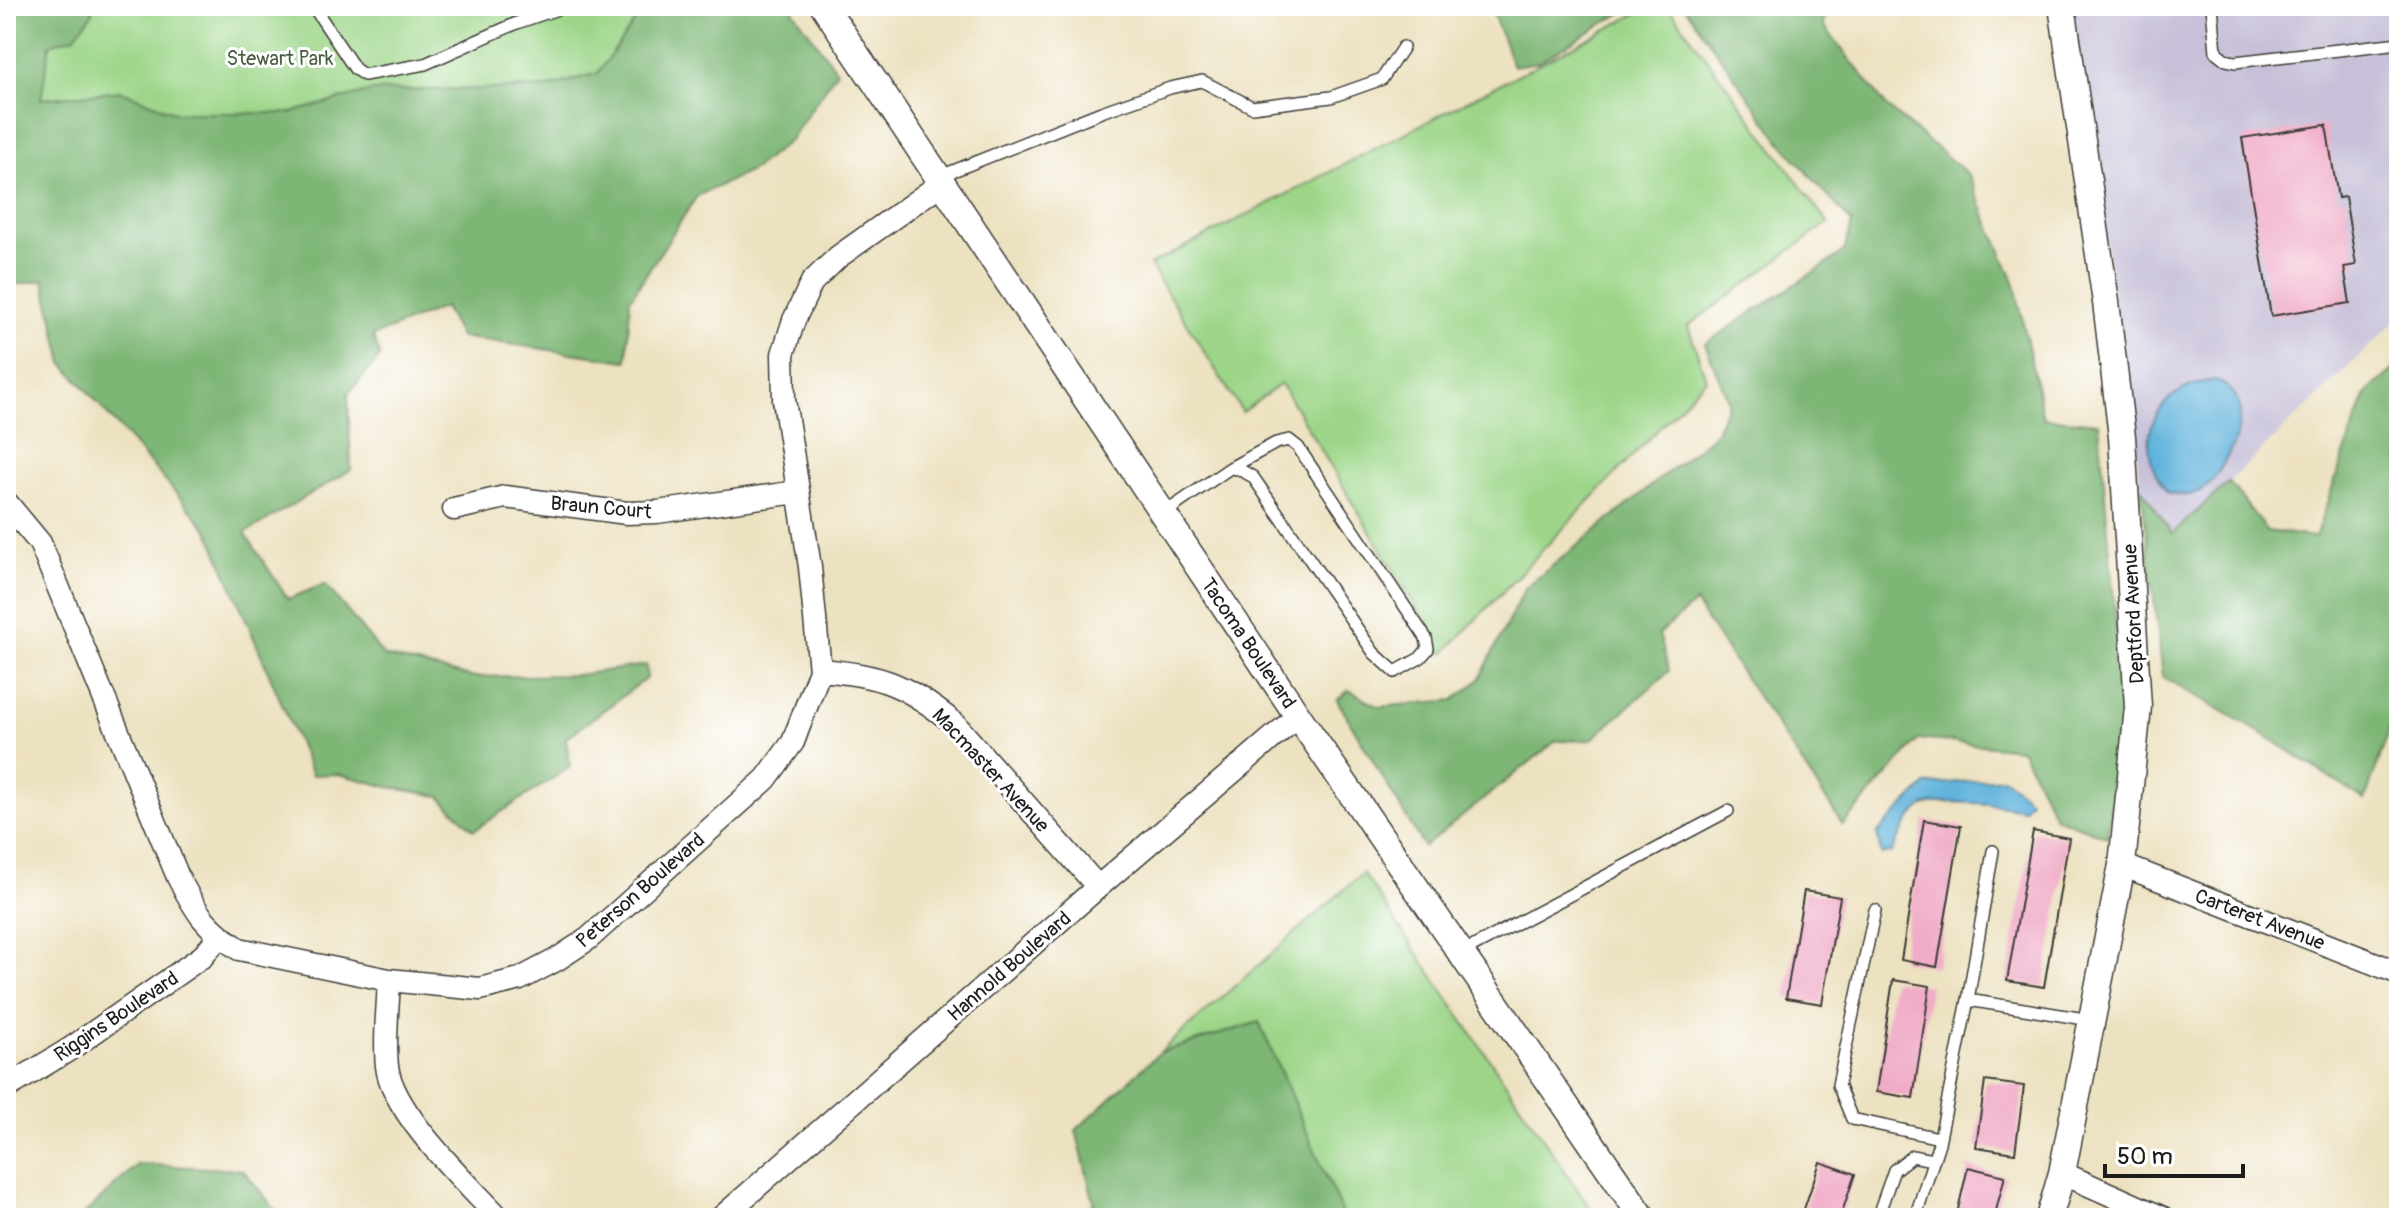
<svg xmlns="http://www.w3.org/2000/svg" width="2405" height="1224" font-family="Pangolin,sans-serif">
<rect width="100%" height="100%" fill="#fff"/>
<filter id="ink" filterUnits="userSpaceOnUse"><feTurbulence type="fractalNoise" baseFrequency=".0125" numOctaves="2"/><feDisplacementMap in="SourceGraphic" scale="16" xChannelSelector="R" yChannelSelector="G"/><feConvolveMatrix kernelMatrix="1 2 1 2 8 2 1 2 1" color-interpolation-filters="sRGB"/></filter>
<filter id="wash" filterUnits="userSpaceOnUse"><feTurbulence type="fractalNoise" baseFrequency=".006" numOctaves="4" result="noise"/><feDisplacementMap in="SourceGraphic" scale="32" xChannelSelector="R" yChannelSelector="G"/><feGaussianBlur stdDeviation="1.8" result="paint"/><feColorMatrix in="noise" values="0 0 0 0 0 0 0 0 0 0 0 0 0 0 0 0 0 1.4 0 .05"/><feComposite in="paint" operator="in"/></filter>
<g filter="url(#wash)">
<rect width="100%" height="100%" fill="#ece1c0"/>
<path fill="#c7c0d8" d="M 2072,6 L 2399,6 L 2399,318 L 2229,482 L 2172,534 L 2141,487 Z"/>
<path fill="#9cd588" stroke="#5c7852" stroke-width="2" d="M 89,6 L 646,6 L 598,73 L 547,88 L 372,91 L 290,113 L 176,113 L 122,91 L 40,99 L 50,44 L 92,13 Z
M 1651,6 L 1668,6 L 1828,223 L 1688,326 L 1706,379 L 1444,653 L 1281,384 L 1242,412 L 1150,265 Z
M 1363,873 L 1597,1218 L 1344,1218 L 1259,1022 L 1159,1053 Z"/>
<path fill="#7db674" stroke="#4c6948" stroke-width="2" d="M 6,6 L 89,6 L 93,13 L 74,37 L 50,44 L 41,99 L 122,91 L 176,113 L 290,113 L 372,91 L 547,88 L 598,73 L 646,6 L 790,6 L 837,71 L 791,139 L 753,170 L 697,196 L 630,299 L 627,361 L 460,337 L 444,307 L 373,336 L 380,357 L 348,394 L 351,470 L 245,533 L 288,599 L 325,584 L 384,656 L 472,677 L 577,675 L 646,665 L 647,678 L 566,738 L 570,767 L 474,830 L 439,796 L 389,787 L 338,774 L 312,775 L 208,530 L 63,363 L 44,280 L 6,286 Z
M 1490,6 L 1633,6 L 1538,62 L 1513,66 Z
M 1684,6 L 1828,6 L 1823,25 L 1888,108 L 1968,174 L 2015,284 L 2043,418 L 2099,423 L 2124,723 L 2107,837 L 2055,817 L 2021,749 L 1919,739 L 1843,825 L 1695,603 L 1659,634 L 1669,671 L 1591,740 L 1556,741 L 1424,847 L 1337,700 L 1349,690 L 1379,707 L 1454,700 L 1479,680 L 1525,588 L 1714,435 L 1729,402 L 1705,344 L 1844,252 L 1852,223 L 1783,145 Z
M 2399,365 L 2399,702 L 2365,800 L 2266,736 L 2163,677 L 2141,487 L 2172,534 L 2229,482 L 2267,531 L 2315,537 L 2366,393 Z
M 1259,1022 L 1344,1218 L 1075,1218 L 1094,1203 L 1076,1130 L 1159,1053 Z
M 138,1164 L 243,1170 L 282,1218 L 80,1218 Z"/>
<path fill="#60b3dc" stroke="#3e687c" stroke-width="2" d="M 2214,380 C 2252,393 2241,432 2226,459 C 2218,474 2209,489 2192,494 C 2184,497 2175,494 2167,492 C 2130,444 2153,388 2214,380 Z
M 2004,778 L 2030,800 L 2023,809 C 2003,805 1939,797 1923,807 C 1907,818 1900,836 1892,853 L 1881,854 L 1877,833 L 1925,785 Z"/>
<g id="blocks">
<path fill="#f0acc8" d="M 2326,125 L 2338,198 L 2345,197 L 2356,265 L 2344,267 L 2350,303 L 2271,316 L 2242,138 Z
M 1924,820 L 1961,826 L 1937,967 L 1901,960 Z
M 2033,831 L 2069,838 L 2044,987 L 2007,981 Z
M 1804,891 L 1840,897 L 1822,1004 L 1786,998 Z
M 1893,980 L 1930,986 L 1913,1098 L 1876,1092 Z
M 1985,1081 L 2024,1086 L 2015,1153 L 1976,1147 Z
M 1820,1162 L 1855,1174 L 1840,1218 L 1801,1218 Z
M 1968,1167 L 2005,1176 L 1994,1218 L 1956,1218 Z"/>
</g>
</g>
<g filter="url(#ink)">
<use href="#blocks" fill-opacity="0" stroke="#3b3a35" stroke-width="2"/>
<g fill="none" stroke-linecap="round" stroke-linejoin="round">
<defs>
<path id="service" d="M 313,6 L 355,69 L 364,75 L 425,64 L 517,23 L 566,6
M 2212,6 L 2216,52 L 2226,60 L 2235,62 L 2399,43
M 938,177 L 1101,112 L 1170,88 L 1202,81 L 1252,107 L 1331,97 L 1382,79 L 1403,47
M 1163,514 L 1230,468 L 1239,469 L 1253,477 L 1374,653 L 1395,672 L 1420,658 L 1428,649 L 1426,638 L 1298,447 L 1289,440 L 1276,443 L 1230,468
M 1993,851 L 1968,1000 L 2091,1020
M 1875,910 L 1838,1085 L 1852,1119 L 1939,1138
M 1461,953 L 1728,811
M 1877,1218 L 1894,1170 L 1912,1156 L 1933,1160
M 1915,1218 L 1939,1143 L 1968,1000"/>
<path id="minor" d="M 6,502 L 40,543 L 178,877 C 197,913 204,926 239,949 L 389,980 L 480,989 L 520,979 L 556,960 L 588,939 L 766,779 L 793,742 L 820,670 L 810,567 L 784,400 L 783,354 L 794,320 L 812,282 L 838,257 L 942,183
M 454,509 L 505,497 L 627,513 L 657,512 L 797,492
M 820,670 C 882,675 905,684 954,723 L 1098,887
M 2122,865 L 2399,973
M 389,980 C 388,1008 384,1039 387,1066 C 392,1113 467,1183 499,1218
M 6,1088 L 70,1049 L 203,956 L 219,936
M 2062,1173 L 2163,1218
M 721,1218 L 1098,887 L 1298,716"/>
<path id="tertiary" d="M 824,6 L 1298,716 L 1643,1218
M 2049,1218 L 2062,1173 L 2122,865 L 2138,707 L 2122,437 L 2106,302 L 2062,6"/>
</defs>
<use href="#service" stroke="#3b3a35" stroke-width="14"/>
<use href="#minor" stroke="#3b3a35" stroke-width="25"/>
<use href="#tertiary" stroke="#3b3a35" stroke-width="29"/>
<use href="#service" stroke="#fff" stroke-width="11"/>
<use href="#minor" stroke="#fff" stroke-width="22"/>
<use href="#tertiary" stroke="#fff" stroke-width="26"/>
</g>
</g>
<g text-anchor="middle" stroke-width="6" stroke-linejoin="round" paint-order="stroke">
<g font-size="20" fill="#495d42" stroke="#fff">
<text x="280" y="65">Stewart Park</text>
</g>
<g font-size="20" fill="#1c1c1c" stroke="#fff">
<text transform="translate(601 507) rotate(5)" y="7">Braun Court</text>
<text transform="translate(2133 614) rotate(-93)" y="7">Deptford Avenue</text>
<text transform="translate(1249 643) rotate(56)" y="7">Tacoma Boulevard</text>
<text transform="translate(991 770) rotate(47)" y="7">Macmaster Avenue</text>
<text transform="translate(640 890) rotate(-41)" y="7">Peterson Boulevard</text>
<text transform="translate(2260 919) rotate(21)" y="7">Carteret Avenue</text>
<text transform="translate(1009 966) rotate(-41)" y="7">Hannold Boulevard</text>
<text transform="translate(116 1016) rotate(-34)" y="7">Riggins Boulevard</text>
</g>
</g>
<rect width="2405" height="1224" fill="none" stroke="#fff" stroke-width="32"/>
<path d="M2105 1164v12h138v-12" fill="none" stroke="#1c1c1c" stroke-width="4"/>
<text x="2117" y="1164" font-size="24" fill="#1c1c1c" stroke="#ffffff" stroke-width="6" paint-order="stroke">50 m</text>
</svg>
